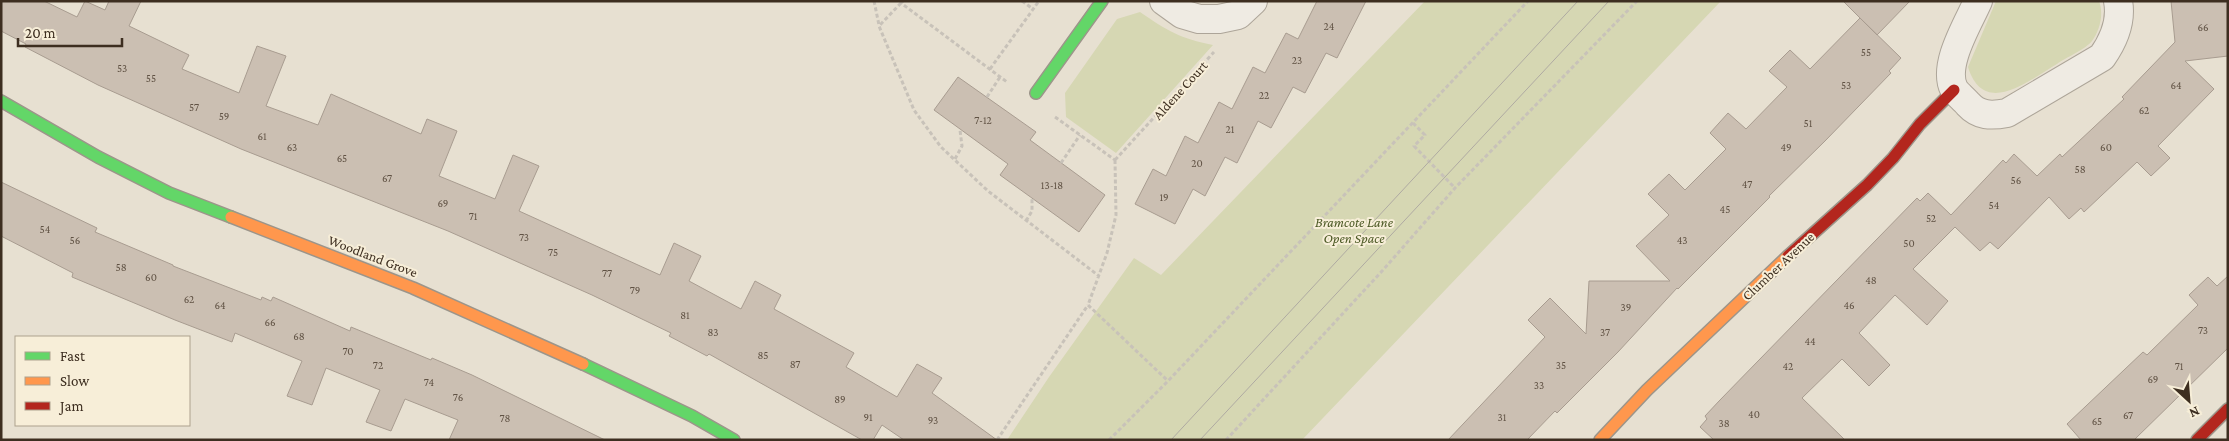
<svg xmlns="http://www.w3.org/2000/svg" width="2229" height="441" font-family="'Crimson Pro',serif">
<rect width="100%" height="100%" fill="#e7e0d1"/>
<path fill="#d6d7b3" d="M 1425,1 L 1721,1 L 1302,440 L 1007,440 L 1049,377 L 1134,258 L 1161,275 Z
M 1996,1 L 2099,1 C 2104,14 2100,30 2092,41 C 2086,49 2065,58 2057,64 C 2028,81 1984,118 1968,67 Z
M 1140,12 C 1166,30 1181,39 1213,45 L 1116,153 L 1066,117 L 1065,93 L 1117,19 Z"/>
<path fill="#cbbfb2" stroke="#a89c90" d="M 1,1 L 44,1 L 77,17 L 85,1 L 105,10 L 109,1 L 141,1 L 129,26 L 189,55 L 182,69 L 239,93 L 257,46 L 286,56 L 266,106 L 318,125 L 331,94 L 421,134 L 427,119 L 457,131 L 439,176 L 495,199 L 513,155 L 539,166 L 519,211 L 660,275 L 674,243 L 701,256 L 689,281 L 741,309 L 755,281 L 781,295 L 774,309 L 854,353 L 846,367 L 897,397 L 917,364 L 942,378 L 932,393 L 997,440 L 904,440 L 882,425 L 873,440 L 862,440 L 709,354 L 707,356 L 669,336 L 671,333 L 592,295 L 448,231 L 241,149 L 98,85 L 25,47 L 26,44 L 1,31 Z
M 1317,1 L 1366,1 L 1337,58 L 1326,53 L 1305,93 L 1293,87 L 1271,128 L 1258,121 L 1237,163 L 1225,157 L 1205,196 L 1193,189 L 1175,224 L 1135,204 L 1153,169 L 1166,176 L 1185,136 L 1198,143 L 1219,102 L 1232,109 L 1253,67 L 1265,73 L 1286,33 L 1298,39 Z
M 1843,1 L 1910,1 L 1877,35 Z
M 2171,1 L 2228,1 L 2228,56 L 2185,61 L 2214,89 L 2158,146 L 2170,158 L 2151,176 L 2137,162 L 2084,212 L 2081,208 L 2069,219 L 2049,197 L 1998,249 L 1990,242 L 1980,251 L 1955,227 L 1913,269 L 1948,301 L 1927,325 L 1895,295 L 1859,333 L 1890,365 L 1869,386 L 1842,359 L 1802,398 L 1845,440 L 1714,440 L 1700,427 L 1707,419 L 1705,416 L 1720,400 L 1917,198 L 1920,201 L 1928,193 L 1951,215 L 2003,160 L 2006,163 L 2014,154 L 2037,176 L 2060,154 L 2062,157 L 2124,99 L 2122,97 L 2175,42 Z
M 1860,18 L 1901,58 L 1889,71 L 1891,73 L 1825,141 L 1769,196 L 1770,197 L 1678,289 L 1677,288 L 1618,352 L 1557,413 L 1555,411 L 1527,440 L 1448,440 L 1545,337 L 1528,320 L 1550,298 L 1586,334 L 1589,281 L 1670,281 L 1636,246 L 1669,215 L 1648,194 L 1669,174 L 1685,190 L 1726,149 L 1710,133 L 1728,113 L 1746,129 L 1787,87 L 1769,71 L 1790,50 L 1810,69 Z
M 958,77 L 1036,132 L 1030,140 L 1105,195 L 1079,232 L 1000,175 L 1008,164 L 934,110 Z
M 1,182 L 97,228 L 95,232 L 173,265 L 173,266 L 261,300 L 262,297 L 271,301 L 273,297 L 350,331 L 351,327 L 431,360 L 432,358 L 472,375 L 605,440 L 449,440 L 458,420 L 405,399 L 391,431 L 366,422 L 380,390 L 326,368 L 312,405 L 287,396 L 302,361 L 235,333 L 232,342 L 175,320 L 72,277 L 73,273 L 1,236 Z
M 2228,276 L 2228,348 L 2134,440 L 2081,440 L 2067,424 L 2143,352 L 2147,355 L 2198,305 L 2189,295 L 2208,277 L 2217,286 Z"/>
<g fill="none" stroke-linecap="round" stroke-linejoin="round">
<defs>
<path id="street" d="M 1164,1 L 1182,14 L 1199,19 L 1219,19 L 1238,15 L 1253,1
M 1978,1 C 1968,24 1942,65 1954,89 C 1957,94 1964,99 1968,104 C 1979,116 1991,116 2007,113 L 2102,57 C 2114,40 2122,22 2118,1"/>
<path id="fast" d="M 1036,93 L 1102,1
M 1,101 L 98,157 L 169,193 L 231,217
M 583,364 L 692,416 L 734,440"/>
<path id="slow" d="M 231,217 L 413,288 L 583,364
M 1600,440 L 1647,390 L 1788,256"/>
<path id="jam" d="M 1788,256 L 1867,185 L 1893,158 L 1920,124 L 1954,90
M 2197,440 L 2228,409"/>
</defs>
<use href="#street" stroke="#ada599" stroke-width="30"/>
<use href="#fast" stroke="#9c958a" stroke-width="14"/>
<use href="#slow" stroke="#9c958a" stroke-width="14"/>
<use href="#jam" stroke="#9c958a" stroke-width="14"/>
<path stroke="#c8c2b9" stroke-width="3" stroke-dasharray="4 2.5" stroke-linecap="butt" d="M 874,1 L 879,25
M 903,1 L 901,3 L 1007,82
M 1022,1 L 1033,9
M 901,3 L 879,26 L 914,110 L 941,147 L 988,191 L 1099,276
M 990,69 L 1039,1
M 987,97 L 1000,77
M 1055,117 L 1115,160
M 1413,123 L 1425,135 L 1414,146 L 1455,188
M 955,159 L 962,146 L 960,130
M 1115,160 L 1116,215 L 1107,253 L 1088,305 L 1168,381
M 1115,160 L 1214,52
M 1061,163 L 1080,135
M 1026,221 L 1032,211 L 1032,198
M 997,440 L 1088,305
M 1109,440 L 1168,381 L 1528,1
M 1226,440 L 1383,270 L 1455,188 L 1637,1"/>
<use href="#street" stroke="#efebe3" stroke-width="28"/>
<use href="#fast" stroke="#63d668" stroke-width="11"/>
<use href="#slow" stroke="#ff974d" stroke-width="11"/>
<use href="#jam" stroke="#b3261e" stroke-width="11"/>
<path stroke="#afaaa2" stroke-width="1" d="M 1171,440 L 1578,1
M 1200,440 L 1609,1"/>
</g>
<g text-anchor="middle" stroke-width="4" stroke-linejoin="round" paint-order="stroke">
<g font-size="11" fill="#605244">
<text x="1329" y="30">24</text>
<text x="2203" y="31">66</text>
<text x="1866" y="56">55</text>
<text x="1297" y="64">23</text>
<text x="122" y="72">53</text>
<text x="151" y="82">55</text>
<text x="1846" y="89">53</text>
<text x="2176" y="89">64</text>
<text x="1264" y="99">22</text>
<text x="194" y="111">57</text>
<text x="2144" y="114">62</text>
<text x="224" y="120">59</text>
<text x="983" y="124">7-12</text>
<text x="1808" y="127">51</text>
<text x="1230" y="133">21</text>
<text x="262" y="140">61</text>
<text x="292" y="151">63</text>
<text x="1786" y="151">49</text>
<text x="2106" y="151">60</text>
<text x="342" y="162">65</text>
<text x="1197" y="167">20</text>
<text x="2080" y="173">58</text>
<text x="387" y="182">67</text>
<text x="2016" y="184">56</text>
<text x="1747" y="188">47</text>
<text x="1052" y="189">13-18</text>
<text x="1164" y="201">19</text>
<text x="443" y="207">69</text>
<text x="1994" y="209">54</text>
<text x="1725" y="213">45</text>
<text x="473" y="220">71</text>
<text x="1931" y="222">52</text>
<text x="45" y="233">54</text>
<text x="524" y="241">73</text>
<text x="75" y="244">56</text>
<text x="1682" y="244">43</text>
<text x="1909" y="247">50</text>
<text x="553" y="256">75</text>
<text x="121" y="271">58</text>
<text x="607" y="277">77</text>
<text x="151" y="281">60</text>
<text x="1871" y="284">48</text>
<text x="635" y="294">79</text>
<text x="189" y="303">62</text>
<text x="220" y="309">64</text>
<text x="1849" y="309">46</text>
<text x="1626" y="311">39</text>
<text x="685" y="319">81</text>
<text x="270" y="326">66</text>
<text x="2203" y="334">73</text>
<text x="713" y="336">83</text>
<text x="1605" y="336">37</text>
<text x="299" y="340">68</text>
<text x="1810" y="345">44</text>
<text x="348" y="355">70</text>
<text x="763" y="359">85</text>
<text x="795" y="368">87</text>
<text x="378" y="369">72</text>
<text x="1561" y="369">35</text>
<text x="1788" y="370">42</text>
<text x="2179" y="370">71</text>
<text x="2153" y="383">69</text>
<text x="429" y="386">74</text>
<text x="1539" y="389">33</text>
<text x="458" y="401">76</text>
<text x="840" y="403">89</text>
<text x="1754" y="418">40</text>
<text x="2128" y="419">67</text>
<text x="868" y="421">91</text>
<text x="1502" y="421">31</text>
<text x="505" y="422">78</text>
<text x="933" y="424">93</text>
<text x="2097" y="425">65</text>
<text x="1724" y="427">38</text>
</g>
<g font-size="14" fill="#3d2e20" stroke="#f7eed8">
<text transform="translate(1180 90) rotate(-48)" y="5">Aldene Court</text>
<text transform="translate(373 256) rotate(21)" y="5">Woodland Grove</text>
<text transform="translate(1778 266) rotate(-43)" y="5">Clumber Avenue</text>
</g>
<g font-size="14" font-style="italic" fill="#4d5a26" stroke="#f7eed8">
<text x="1354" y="227">Bramcote Lane<tspan x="1354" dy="16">Open Space</tspan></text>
</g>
</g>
<rect width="2229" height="441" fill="none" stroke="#3d2e20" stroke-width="5"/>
<rect x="15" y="336" width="175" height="90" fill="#f7eed8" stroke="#ada18e"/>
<rect x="25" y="352" width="25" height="8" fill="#63d668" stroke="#ada18e"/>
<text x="60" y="361" font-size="15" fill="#3d2e20">Fast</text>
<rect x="25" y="377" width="25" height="8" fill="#ff974d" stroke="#ada18e"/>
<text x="60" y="386" font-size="15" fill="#3d2e20">Slow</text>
<rect x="25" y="402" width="25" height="8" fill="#b3261e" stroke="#ada18e"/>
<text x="60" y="411" font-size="15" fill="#3d2e20">Jam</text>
<g transform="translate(2189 401) rotate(154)" stroke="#f7eed8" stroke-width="4" paint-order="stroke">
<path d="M0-4L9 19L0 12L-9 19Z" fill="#3d2e20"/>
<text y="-8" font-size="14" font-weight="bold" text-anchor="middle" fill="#3d2e20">N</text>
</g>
<path d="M18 38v8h104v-8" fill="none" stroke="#3d2e20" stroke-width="2.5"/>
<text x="25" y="38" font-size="15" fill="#3d2e20" stroke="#f7eed8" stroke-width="4" paint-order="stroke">20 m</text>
</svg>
